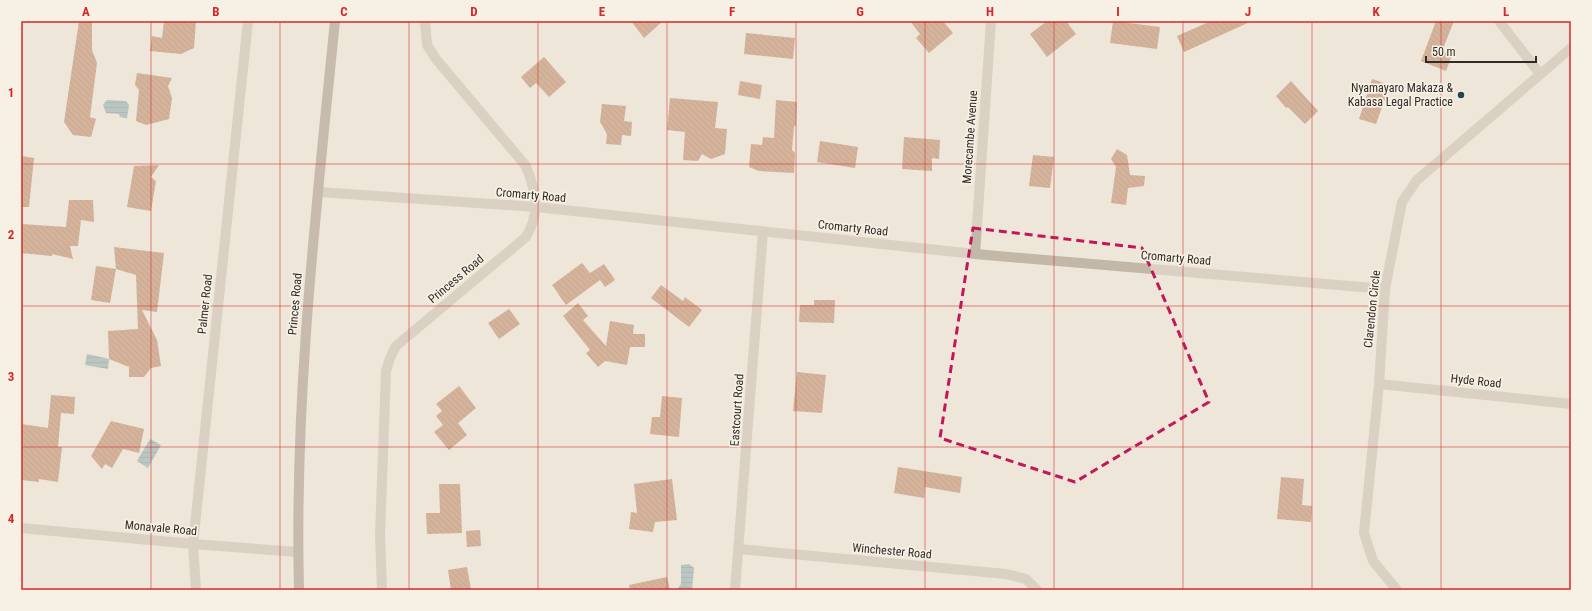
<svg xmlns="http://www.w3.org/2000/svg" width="1592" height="611" font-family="'Roboto Condensed',sans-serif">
<defs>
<pattern id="water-rules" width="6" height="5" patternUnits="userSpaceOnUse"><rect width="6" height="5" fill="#7c9fa6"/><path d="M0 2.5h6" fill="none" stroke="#668287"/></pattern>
<pattern id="building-back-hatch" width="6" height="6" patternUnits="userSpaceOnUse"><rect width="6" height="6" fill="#b5764f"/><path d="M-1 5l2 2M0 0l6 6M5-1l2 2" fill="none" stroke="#946142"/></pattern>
</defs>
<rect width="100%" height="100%" fill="#ede6d9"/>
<path fill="url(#water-rules)" d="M 107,100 L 126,101 L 129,105 L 127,118 L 120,117 L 119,114 L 106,113 L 103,105 Z
M 87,354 L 109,359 L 108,369 L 85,365 Z
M 150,439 L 161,445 L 148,468 L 137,461 Z
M 689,564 L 694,568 L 692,590 L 677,590 L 681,584 L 681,565 Z"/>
<path fill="url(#building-back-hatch)" d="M 79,21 L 92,21 L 92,50 L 97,63 L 90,117 L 96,119 L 91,137 L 73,135 L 64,122 Z
M 164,21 L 196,21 L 194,48 L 181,54 L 150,51 L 152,36 L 162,38 Z
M 631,21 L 663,21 L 644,38 Z
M 910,21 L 943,21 L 953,33 L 929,53 L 916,38 L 920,34 Z
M 1047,21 L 1066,21 L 1076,34 L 1047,57 L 1030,34 Z
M 1113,21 L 1160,27 L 1157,49 L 1110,43 Z
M 1211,21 L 1252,21 L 1184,52 L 1177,36 Z
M 1436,21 L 1454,21 L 1442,51 L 1452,55 L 1446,71 L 1421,61 Z
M 746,33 L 795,38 L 793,59 L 744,54 Z
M 544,57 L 566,82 L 549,97 L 536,83 L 530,88 L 521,77 Z
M 137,73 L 172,78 L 168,86 L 172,98 L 169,119 L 146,125 L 136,121 L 139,90 L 135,85 Z
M 1372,79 L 1390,85 L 1376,124 L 1359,119 Z
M 740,81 L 762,85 L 760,99 L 738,95 Z
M 1291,81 L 1318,111 L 1305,124 L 1288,107 L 1286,108 L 1276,96 Z
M 670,98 L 718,102 L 715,128 L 727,129 L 725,154 L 711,159 L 702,154 L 698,161 L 683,160 L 685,132 L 667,130 Z
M 776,100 L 797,102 L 796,126 L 794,126 L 792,150 L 795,153 L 794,173 L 759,171 L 749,167 L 751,144 L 762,145 L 763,137 L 774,138 Z
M 602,104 L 626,106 L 624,121 L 632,122 L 631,136 L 622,135 L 621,145 L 606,144 L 607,134 L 600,122 Z
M 904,137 L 940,140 L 939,159 L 932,158 L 932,171 L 902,169 Z
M 820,141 L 858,147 L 855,168 L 817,162 Z
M 1117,149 L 1127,155 L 1130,175 L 1145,176 L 1144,186 L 1128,188 L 1126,205 L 1111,203 L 1116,167 L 1111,159 Z
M 1033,155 L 1054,157 L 1050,188 L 1029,186 Z
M 21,156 L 34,158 L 29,207 L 21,207 Z
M 159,165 L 151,177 L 156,181 L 151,211 L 127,207 L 134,166 Z
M 69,200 L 93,200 L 94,222 L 81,220 L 78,246 L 70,246 L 73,259 L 52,254 L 52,256 L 21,253 L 21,224 L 66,227 Z
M 114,247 L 164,253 L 157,312 L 142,310 L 157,340 L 161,366 L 151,368 L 144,377 L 129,377 L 129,367 L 109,359 L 108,331 L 138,329 L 136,275 L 116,269 Z
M 582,263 L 590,273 L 604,264 L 615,280 L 605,287 L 600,280 L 566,305 L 552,285 Z
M 96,266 L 116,269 L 110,303 L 91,300 Z
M 661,285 L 683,301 L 685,297 L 702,310 L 689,327 L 651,298 Z
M 814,300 L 835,300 L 834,323 L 799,322 L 800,305 L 814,305 Z
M 578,303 L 588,316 L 583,320 L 606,346 L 610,321 L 634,325 L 633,334 L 645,334 L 645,347 L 630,347 L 627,365 L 605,361 L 598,367 L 586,353 L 590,350 L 563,316 Z
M 509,309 L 520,324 L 499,339 L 488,323 Z
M 797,372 L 826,375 L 822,413 L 793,411 Z
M 459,386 L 476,408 L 458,423 L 467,435 L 449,450 L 434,432 L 443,425 L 436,416 L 442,411 L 436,404 Z
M 51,395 L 75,397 L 74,414 L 61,413 L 58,447 L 62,447 L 58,482 L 39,479 L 39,482 L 21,480 L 21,424 L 48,428 Z
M 662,396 L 682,398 L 679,437 L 650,434 L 652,417 L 660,417 Z
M 111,421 L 144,429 L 139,453 L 123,449 L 112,468 L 105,464 L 102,469 L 91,456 Z
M 898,467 L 962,477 L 960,493 L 925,487 L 924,498 L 894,493 Z
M 1281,477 L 1304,479 L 1302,505 L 1312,506 L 1311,522 L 1277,519 Z
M 672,479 L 677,520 L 655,522 L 653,532 L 629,529 L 631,512 L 637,513 L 634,484 Z
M 439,484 L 460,484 L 462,533 L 427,534 L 426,513 L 440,513 Z
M 480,530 L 481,546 L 467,547 L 466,531 Z
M 467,567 L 471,590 L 451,590 L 448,570 Z
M 667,577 L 670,590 L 630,590 L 629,585 Z"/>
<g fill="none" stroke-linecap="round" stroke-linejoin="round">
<path stroke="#c3b8a7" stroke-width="10" d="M 1499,21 L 1540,74
M 319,192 L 536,207 L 975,254 L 1385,289
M 975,254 L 991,21
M 1379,384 L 1571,404
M 21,528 L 193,544 L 298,552
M 739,549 L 1006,574 L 1026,579 L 1037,590
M 196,590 L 193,544 L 248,21
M 382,590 L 380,535 L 386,371 L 390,358 L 396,346 L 526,237 C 541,212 536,192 526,166 L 436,59 L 427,45 L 425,21
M 735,590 L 763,231
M 1397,590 L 1373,561 L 1364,533 L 1379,384 L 1385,289 L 1402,202 L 1417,180 L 1571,48"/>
<path stroke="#978879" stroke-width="10" d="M 299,590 C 294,400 316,210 335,21"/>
</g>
<path d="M0 0H1592V611H0ZM 973,228 L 1142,248 L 1209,402 L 1075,482 L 940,438 Z" fill="#ede6d9" fill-opacity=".55" fill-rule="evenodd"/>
<path fill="none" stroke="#c2185b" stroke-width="3" stroke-dasharray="8 5" stroke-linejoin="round" d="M 973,228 L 1142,248 L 1209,402 L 1075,482 L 940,438 Z"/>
<path fill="none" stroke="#d62828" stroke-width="1" stroke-opacity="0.55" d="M 151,21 L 151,590M 280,21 L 280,590M 409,21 L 409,590M 538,21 L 538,590M 667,21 L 667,590M 796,21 L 796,590M 925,21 L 925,590M 1054,21 L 1054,590M 1183,21 L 1183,590M 1312,21 L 1312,590M 1441,21 L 1441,590M 21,164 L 1571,164M 21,306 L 1571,306M 21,447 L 1571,447"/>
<circle fill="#22444d" stroke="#f6f0e5" stroke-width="1.5" cx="1461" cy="95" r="4"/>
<g text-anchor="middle" stroke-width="3.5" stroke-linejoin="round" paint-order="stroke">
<g font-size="12" fill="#312b27" stroke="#f6f0e5" text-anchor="end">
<text x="1453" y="92">Nyamayaro Makaza &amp;<tspan x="1453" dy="14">Kabasa Legal Practice</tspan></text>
</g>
<g font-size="12" fill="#312b27" stroke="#f6f0e5">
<text transform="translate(970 137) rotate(-86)" y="4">Morecambe Avenue</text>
<text transform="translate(531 195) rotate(5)" y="4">Cromarty Road</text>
<text transform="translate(853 228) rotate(6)" y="4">Cromarty Road</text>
<text transform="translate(1176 258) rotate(5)" y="4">Cromarty Road</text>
<text transform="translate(456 279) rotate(-40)" y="4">Princess Road</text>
<text transform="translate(205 304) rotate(-84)" y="4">Palmer Road</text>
<text transform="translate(295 304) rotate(-85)" y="4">Princes Road</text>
<text transform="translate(1372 309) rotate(-84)" y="4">Clarendon Circle</text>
<text transform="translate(1476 381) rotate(6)" y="4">Hyde Road</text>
<text transform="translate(737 410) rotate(-86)" y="4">Eastcourt Road</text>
<text transform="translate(161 528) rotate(5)" y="4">Monavale Road</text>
<text transform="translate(892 551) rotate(5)" y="4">Winchester Road</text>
</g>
</g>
<rect width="1592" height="611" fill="none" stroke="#f6f0e5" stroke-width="44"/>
<path d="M1426 56v6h110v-6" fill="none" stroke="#312b27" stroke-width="2"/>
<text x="1432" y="56" font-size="12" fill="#312b27" stroke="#f6f0e5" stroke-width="3" paint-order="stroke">50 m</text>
<rect x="22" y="22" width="1548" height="567" fill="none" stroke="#d62828" stroke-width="1.5"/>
<g font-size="13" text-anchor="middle" font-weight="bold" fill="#d62828">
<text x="86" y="16">A</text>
<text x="216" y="16">B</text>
<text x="344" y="16">C</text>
<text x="474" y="16">D</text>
<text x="602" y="16">E</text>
<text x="732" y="16">F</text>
<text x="860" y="16">G</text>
<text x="990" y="16">H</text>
<text x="1118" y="16">I</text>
<text x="1248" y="16">J</text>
<text x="1376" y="16">K</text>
<text x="1506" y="16">L</text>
<text x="11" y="97">1</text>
<text x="11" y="239">2</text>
<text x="11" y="381">3</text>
<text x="11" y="523">4</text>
</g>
</svg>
